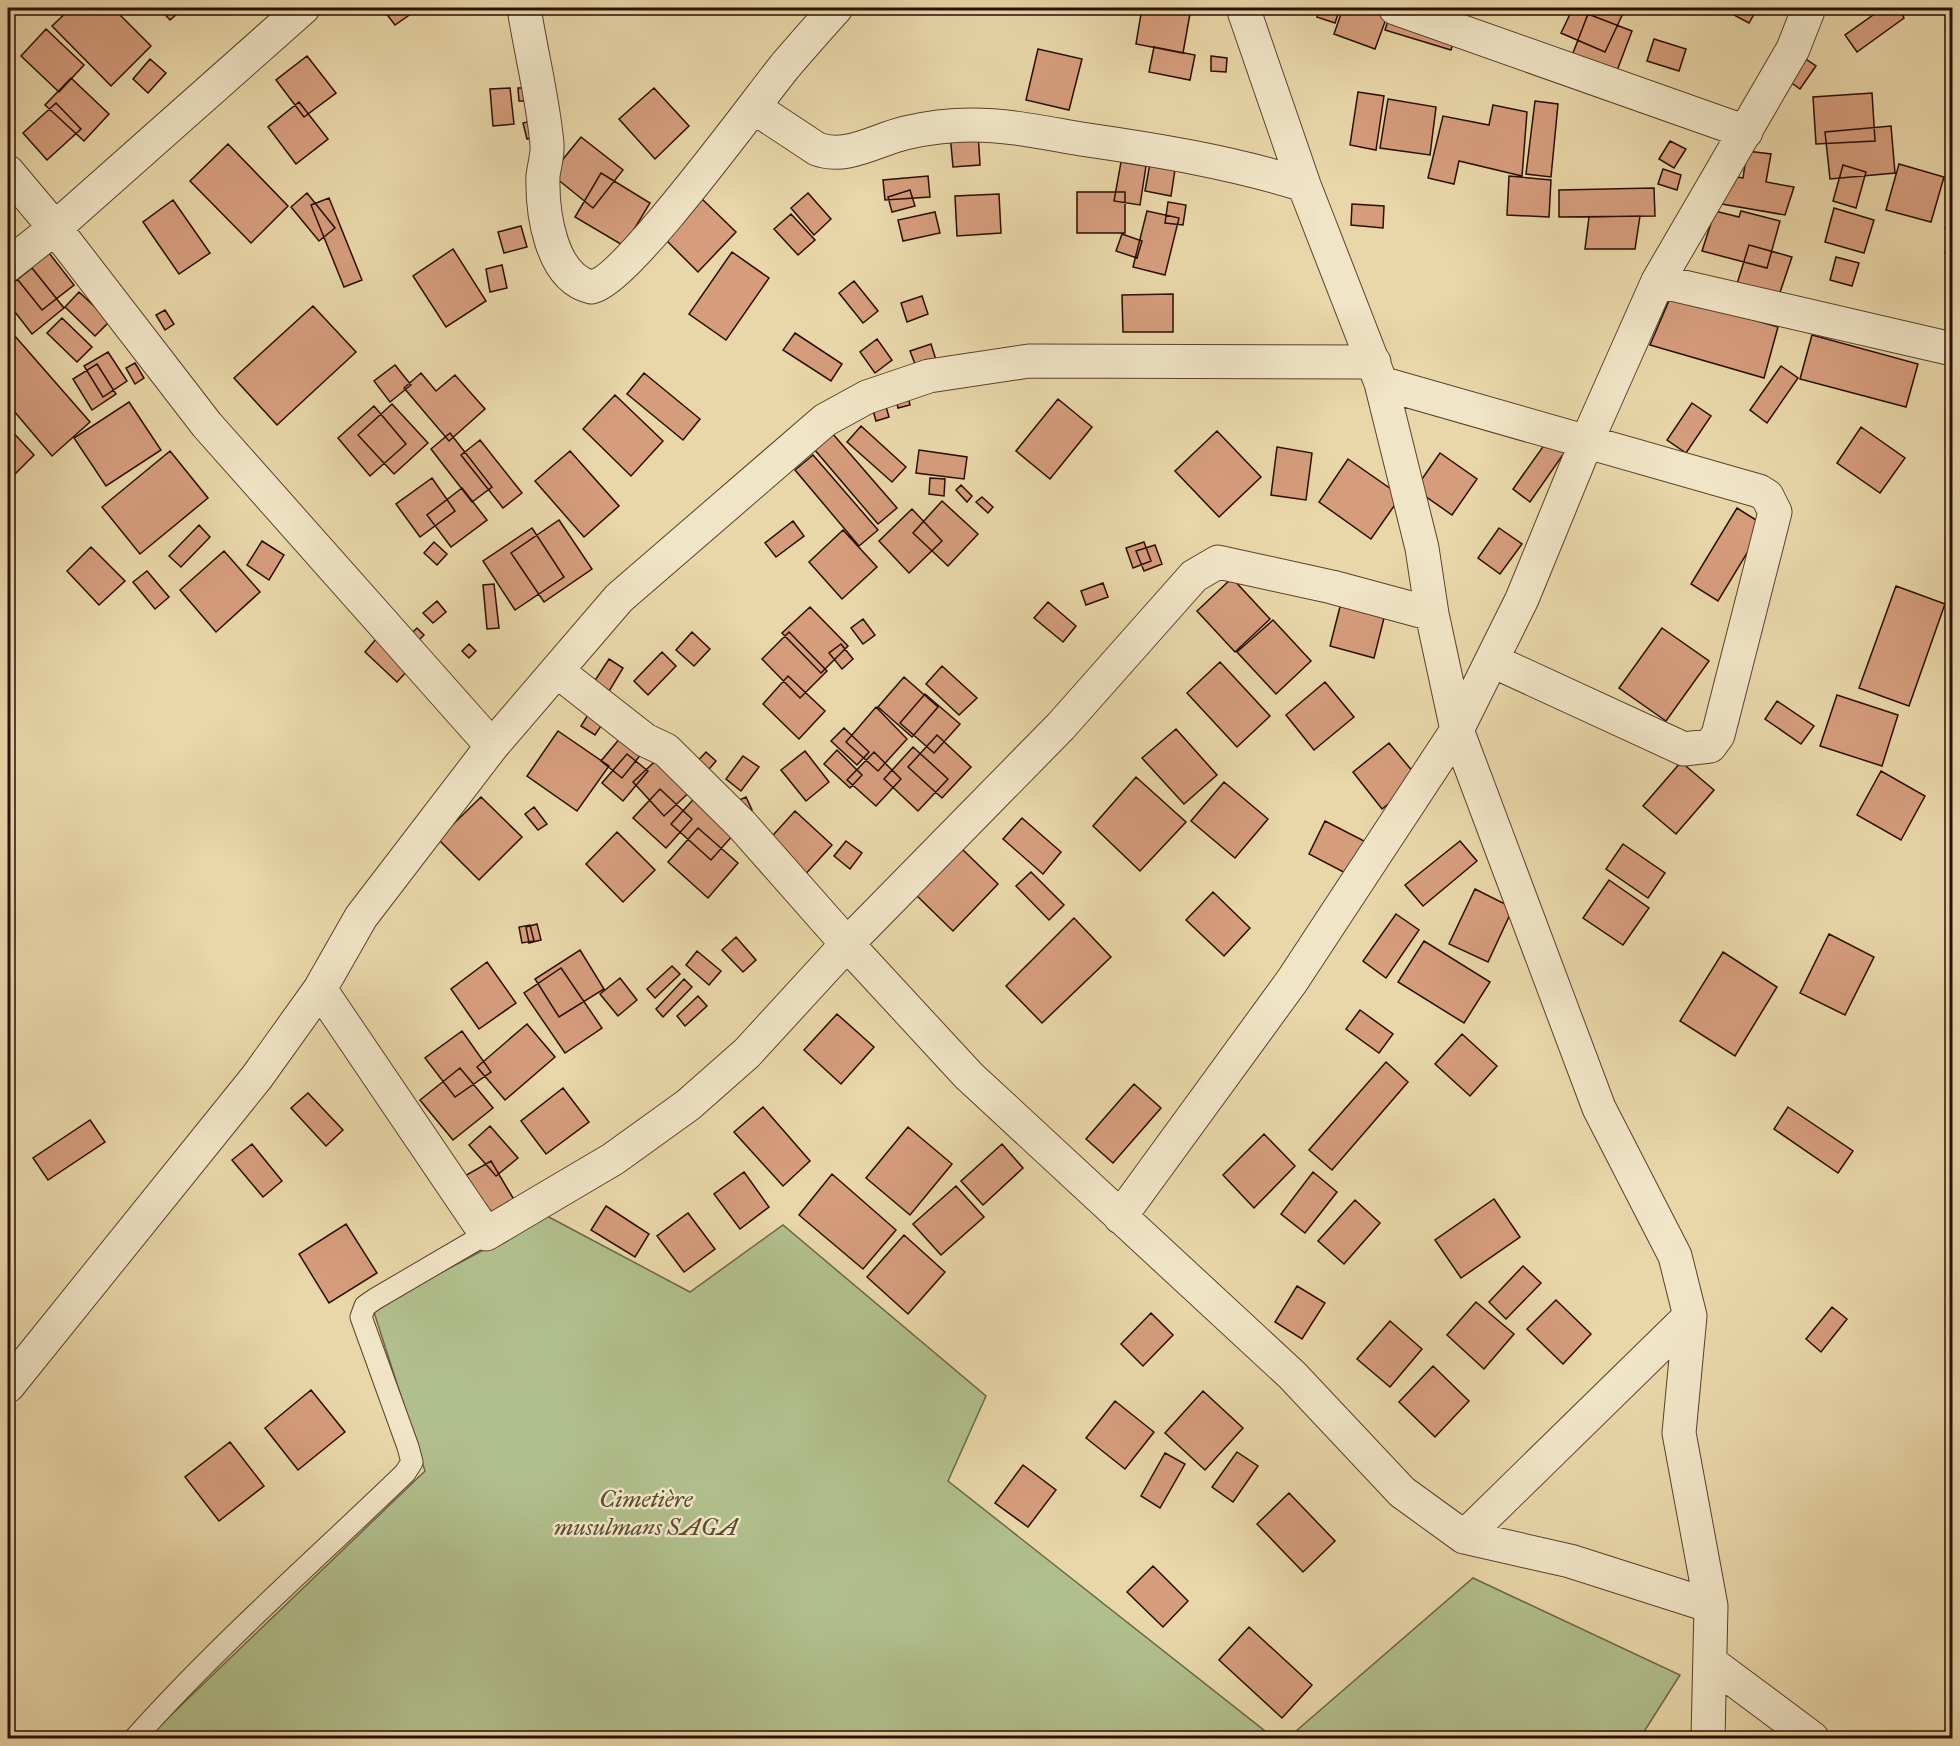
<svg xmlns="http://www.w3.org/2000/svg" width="1960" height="1746" font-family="'IM FELL Great Primer',serif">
<rect width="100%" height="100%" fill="#e9d7a9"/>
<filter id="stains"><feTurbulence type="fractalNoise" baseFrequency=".00333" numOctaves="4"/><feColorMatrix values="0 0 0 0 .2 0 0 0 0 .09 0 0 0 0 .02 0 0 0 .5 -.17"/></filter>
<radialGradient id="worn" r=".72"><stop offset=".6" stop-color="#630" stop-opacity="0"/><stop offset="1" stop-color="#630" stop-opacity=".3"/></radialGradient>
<path fill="#b1bf8c" stroke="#6e6647" stroke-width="1.5" d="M 547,1216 L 690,1292 L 783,1225 L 986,1396 L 948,1481 L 1274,1738 L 147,1738 L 425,1471 L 373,1309 Z
M 1473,1578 L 1680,1675 L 1640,1738 L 1288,1738 Z"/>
<path fill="#d69d7d" stroke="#2a0e02" stroke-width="1.5" d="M 8,8 L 21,8 L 8,20 Z
M 71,8 L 113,8 L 151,46 L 111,86 L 52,26 Z
M 159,8 L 184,8 L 170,20 Z
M 382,8 L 408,8 L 412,13 L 395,25 Z
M 1142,8 L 1191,8 L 1183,53 L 1136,44 Z
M 1321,8 L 1340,8 L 1335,23 L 1317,17 Z
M 1343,8 L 1390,8 L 1375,49 L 1334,34 Z
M 1392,8 L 1457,28 L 1451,50 L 1385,30 Z
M 1573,8 L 1625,9 L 1605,52 L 1561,33 Z
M 1721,8 L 1754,8 L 1757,9 L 1749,23 Z
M 1883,8 L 1900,8 L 1904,18 L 1857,52 L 1845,35 Z
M 1588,14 L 1632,31 L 1615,76 L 1571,58 Z
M 46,29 L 84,65 L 59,92 L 21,56 Z
M 1654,39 L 1686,49 L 1679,71 L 1647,61 Z
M 1154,47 L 1195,55 L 1190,80 L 1149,72 Z
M 1038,49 L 1082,59 L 1069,110 L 1026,100 Z
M 1794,51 L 1816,66 L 1800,89 L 1778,73 Z
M 307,56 L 336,93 L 304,117 L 276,80 Z
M 1211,56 L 1227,58 L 1226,72 L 1211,71 Z
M 150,59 L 166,73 L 148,93 L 133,79 Z
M 71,78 L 109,114 L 84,141 L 45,105 Z
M 510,88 L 514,124 L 493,126 L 490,89 Z
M 518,88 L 524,88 L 525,101 L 519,101 Z
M 654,88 L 689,126 L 655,159 L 619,119 Z
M 1358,92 L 1384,96 L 1376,150 L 1350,145 Z
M 1872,93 L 1875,141 L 1816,144 L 1813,97 Z
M 1388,99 L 1436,107 L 1430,155 L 1380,148 Z
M 1535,101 L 1558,104 L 1551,177 L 1526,174 Z
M 299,102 L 328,139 L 296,164 L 268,127 Z
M 56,103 L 81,129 L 47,160 L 23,133 Z
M 1493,105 L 1527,112 L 1522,176 L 1459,161 L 1454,184 L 1428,178 L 1443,116 L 1489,125 Z
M 539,119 L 543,135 L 527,139 L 523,123 Z
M 1891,126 L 1895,173 L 1830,179 L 1825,132 Z
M 978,132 L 980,165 L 953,167 L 950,134 Z
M 581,137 L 623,170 L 593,208 L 551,174 Z
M 1670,141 L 1686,149 L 1674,168 L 1659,159 Z
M 228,144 L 288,206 L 251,243 L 190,181 Z
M 1747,151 L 1771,154 L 1766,182 L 1794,187 L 1785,215 L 1704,201 L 1718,174 L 1743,178 Z
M 1152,152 L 1177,156 L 1171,196 L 1145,191 Z
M 1121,162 L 1146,166 L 1140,205 L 1114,201 Z
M 1899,164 L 1944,177 L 1931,222 L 1886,210 Z
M 1843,165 L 1866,172 L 1856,208 L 1833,201 Z
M 1663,169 L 1681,175 L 1677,190 L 1658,184 Z
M 601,173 L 650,203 L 624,246 L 575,217 Z
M 928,176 L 930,197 L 885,200 L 883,180 Z
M 1509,176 L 1551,180 L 1549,217 L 1507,215 Z
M 1654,188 L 1655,216 L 1559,217 L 1559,190 Z
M 910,190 L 915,206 L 892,212 L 888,197 Z
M 1077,192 L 1125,192 L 1125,233 L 1077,233 Z
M 307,193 L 335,228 L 319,241 L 291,207 Z
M 808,193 L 831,219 L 814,235 L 791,208 Z
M 999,194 L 1001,233 L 957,236 L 955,196 Z
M 329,198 L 362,280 L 344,287 L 311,205 Z
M 701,198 L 736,232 L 698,272 L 663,237 Z
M 173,200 L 210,253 L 179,274 L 143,222 Z
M 1168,202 L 1186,205 L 1183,225 L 1165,223 Z
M 1352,204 L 1384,206 L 1383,228 L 1351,225 Z
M 1834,208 L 1874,220 L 1864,253 L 1825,242 Z
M 1147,211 L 1179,218 L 1165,275 L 1133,267 Z
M 1715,211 L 1739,217 L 1741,211 L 1780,221 L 1767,268 L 1702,251 Z
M 935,212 L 940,233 L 903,241 L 898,220 Z
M 1951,213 L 1952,213 L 1952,233 L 1945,229 Z
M 791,214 L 815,240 L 798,255 L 774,229 Z
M 1640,216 L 1635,249 L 1585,249 L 1589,217 Z
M 521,226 L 527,247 L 504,253 L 498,232 Z
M 1122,234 L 1142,241 L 1137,258 L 1116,251 Z
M 1951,237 L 1952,237 L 1952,256 L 1945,253 Z
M 42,244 L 74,285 L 42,310 L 10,270 Z
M 1749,245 L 1792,257 L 1775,307 L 1733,297 Z
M 453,249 L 486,301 L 446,327 L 413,276 Z
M 732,252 L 769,278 L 726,340 L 689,314 Z
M 1836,257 L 1859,263 L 1852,286 L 1830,280 Z
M 502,265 L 507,288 L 490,292 L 486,269 Z
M 32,268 L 64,308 L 32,334 L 8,303 L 8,287 Z
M 854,281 L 878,311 L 863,323 L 839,293 Z
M 79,292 L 110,321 L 95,336 L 65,307 Z
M 1173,294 L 1173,332 L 1123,332 L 1122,295 Z
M 922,296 L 928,314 L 907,322 L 901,303 Z
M 1671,296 L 1778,327 L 1764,378 L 1650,345 Z
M 313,306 L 356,352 L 277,425 L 234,378 Z
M 165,310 L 174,324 L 165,330 L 156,315 Z
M 62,318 L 92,347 L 77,362 L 47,333 Z
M 795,333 L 842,364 L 831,381 L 783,350 Z
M 14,335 L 90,422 L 52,456 L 8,404 L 8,341 Z
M 1812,335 L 1918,364 L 1906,407 L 1800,379 Z
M 877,339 L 892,360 L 875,373 L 860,352 Z
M 931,344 L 937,363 L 917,369 L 910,351 Z
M 108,352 L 127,381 L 103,397 L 84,366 Z
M 135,363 L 144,378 L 135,384 L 126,368 Z
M 97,364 L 116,394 L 92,410 L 73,379 Z
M 395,365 L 411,385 L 390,402 L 374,381 Z
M 1781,366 L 1798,378 L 1767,423 L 1750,410 Z
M 421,373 L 436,391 L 455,375 L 485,409 L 449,441 L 404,388 Z
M 644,373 L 700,419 L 683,440 L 627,394 Z
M 907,392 L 910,405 L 898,408 L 895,394 Z
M 615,395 L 663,441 L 631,476 L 583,429 Z
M 1058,399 L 1092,427 L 1050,479 L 1016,451 Z
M 129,402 L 161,450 L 106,486 L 74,438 Z
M 885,403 L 889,417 L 876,421 L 872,407 Z
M 1692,403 L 1711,416 L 1686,453 L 1667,440 Z
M 392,404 L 428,443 L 394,474 L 358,435 Z
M 374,406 L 406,444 L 370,476 L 338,438 Z
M 861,426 L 906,467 L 892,482 L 847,442 Z
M 8,427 L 34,455 L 8,481 Z
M 1861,427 L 1905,458 L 1880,493 L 1837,463 Z
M 1217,431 L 1261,477 L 1219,517 L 1175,471 Z
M 450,433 L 492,487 L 472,502 L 431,449 Z
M 832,433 L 897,508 L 878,524 L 814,449 Z
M 1552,434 L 1569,446 L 1530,502 L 1513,489 Z
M 480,440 L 522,493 L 503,508 L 461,455 Z
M 1277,447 L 1312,453 L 1306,500 L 1271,495 Z
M 919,450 L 967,457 L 964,479 L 916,473 Z
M 170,451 L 208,498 L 140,554 L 102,507 Z
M 570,451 L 619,506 L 584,537 L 535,481 Z
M 1440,453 L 1477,479 L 1452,515 L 1415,489 Z
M 813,455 L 878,530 L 859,546 L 795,470 Z
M 1348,459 L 1401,496 L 1371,539 L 1319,502 Z
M 432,478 L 455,511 L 420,537 L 396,504 Z
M 930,478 L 945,479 L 944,496 L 929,494 Z
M 961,485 L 972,496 L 967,502 L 956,490 Z
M 462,488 L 487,520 L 451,547 L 427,515 Z
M 982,497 L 993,507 L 988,513 L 976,502 Z
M 942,501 L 978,534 L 948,566 L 913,533 Z
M 1737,508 L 1764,525 L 1718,601 L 1691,584 Z
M 912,509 L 942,541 L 909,573 L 879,541 Z
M 559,520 L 592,569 L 544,602 L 511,553 Z
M 793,521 L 804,536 L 776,557 L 765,543 Z
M 199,525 L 210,537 L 181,567 L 169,556 Z
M 532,528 L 564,577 L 515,610 L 483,561 Z
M 1499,528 L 1522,544 L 1500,574 L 1478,558 Z
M 843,530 L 877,567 L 842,599 L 809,562 Z
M 262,541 L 284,555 L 269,580 L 247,565 Z
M 434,542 L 447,554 L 437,565 L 424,553 Z
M 1144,542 L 1151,561 L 1133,568 L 1126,548 Z
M 1155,545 L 1162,564 L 1144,571 L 1136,551 Z
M 91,547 L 125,581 L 99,605 L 67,571 Z
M 224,551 L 260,592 L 216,632 L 180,590 Z
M 147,571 L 169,597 L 155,609 L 133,582 Z
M 1232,578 L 1270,619 L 1235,652 L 1197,611 Z
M 1103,583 L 1108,597 L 1086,605 L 1081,591 Z
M 494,584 L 499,628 L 487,629 L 483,585 Z
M 1952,585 L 1952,604 L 1946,601 Z
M 1896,586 L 1945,604 L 1909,706 L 1859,688 Z
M 1342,599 L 1386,610 L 1374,658 L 1330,646 Z
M 437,601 L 446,612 L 433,623 L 423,613 Z
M 1048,602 L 1076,626 L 1063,642 L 1034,618 Z
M 810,607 L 848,646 L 821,673 L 782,633 Z
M 863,619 L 875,635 L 863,644 L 851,628 Z
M 1273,620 L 1311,661 L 1276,694 L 1237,652 Z
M 417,628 L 424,635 L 416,643 L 409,636 Z
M 1662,628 L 1709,661 L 1666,721 L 1619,688 Z
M 692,632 L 710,649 L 694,666 L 676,650 Z
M 789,632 L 827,671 L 800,698 L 762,659 Z
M 376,639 L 409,669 L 397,682 L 365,652 Z
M 469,644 L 476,651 L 469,658 L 462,651 Z
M 841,644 L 853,659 L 842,669 L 829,653 Z
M 662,652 L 676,666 L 648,695 L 634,681 Z
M 609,659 L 623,668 L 605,698 L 590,688 Z
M 1220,662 L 1270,716 L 1237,747 L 1187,693 Z
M 942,666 L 977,698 L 959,715 L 926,684 Z
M 788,676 L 825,711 L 799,739 L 763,704 Z
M 904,677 L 938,707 L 912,737 L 878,707 Z
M 1325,682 L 1354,717 L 1314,750 L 1286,715 Z
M 925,694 L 960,724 L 934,753 L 900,723 Z
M 1837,695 L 1898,715 L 1882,766 L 1820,746 Z
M 1777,701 L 1814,726 L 1801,744 L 1765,719 Z
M 876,707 L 907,739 L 878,771 L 846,742 Z
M 589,713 L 603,723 L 595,735 L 581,726 Z
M 844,728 L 869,752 L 857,765 L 831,741 Z
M 1176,729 L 1217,775 L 1184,804 L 1142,758 Z
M 558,731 L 609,766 L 577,811 L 527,776 Z
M 626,731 L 646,748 L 622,778 L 601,761 Z
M 937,735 L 971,767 L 942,798 L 908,767 Z
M 1389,743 L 1419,779 L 1382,809 L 1353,772 Z
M 913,747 L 948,779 L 918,811 L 884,779 Z
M 837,750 L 862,775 L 850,788 L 824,764 Z
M 666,751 L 697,785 L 664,816 L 633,782 Z
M 805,751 L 829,782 L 806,801 L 781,770 Z
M 706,752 L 716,761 L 704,775 L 693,766 Z
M 874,752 L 901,779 L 876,806 L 847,780 Z
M 627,754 L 648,771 L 623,801 L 602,783 Z
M 743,756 L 759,767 L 741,791 L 726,779 Z
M 1681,762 L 1714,790 L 1676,834 L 1643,806 Z
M 1881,771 L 1925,796 L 1901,840 L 1857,815 Z
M 1136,777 L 1186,822 L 1140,871 L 1093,826 Z
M 1224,782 L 1268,819 L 1235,858 L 1191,821 Z
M 660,789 L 692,819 L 666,848 L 633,818 Z
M 701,791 L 741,826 L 711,860 L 671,824 Z
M 481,797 L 522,837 L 479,880 L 438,839 Z
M 746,797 L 752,810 L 741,815 L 735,802 Z
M 534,807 L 547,824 L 538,830 L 525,814 Z
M 795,811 L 832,845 L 802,878 L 765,844 Z
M 1022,818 L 1061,852 L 1043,874 L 1003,839 Z
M 1325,821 L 1370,844 L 1353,877 L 1309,854 Z
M 698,828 L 738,863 L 708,898 L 668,862 Z
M 617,832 L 655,870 L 623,902 L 586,864 Z
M 846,841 L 862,853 L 850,869 L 834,856 Z
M 1460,841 L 1477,861 L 1423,906 L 1405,885 Z
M 1623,844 L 1665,873 L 1648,898 L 1606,869 Z
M 960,847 L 998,884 L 953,931 L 915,894 Z
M 1031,872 L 1064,905 L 1049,920 L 1016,886 Z
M 1609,880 L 1649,908 L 1623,945 L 1583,918 Z
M 1475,889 L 1513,908 L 1488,962 L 1449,944 Z
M 1213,892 L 1250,928 L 1224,956 L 1186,920 Z
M 1396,914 L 1419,930 L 1386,978 L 1363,961 Z
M 1074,918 L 1111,957 L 1042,1023 L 1006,986 Z
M 537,924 L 541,940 L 529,943 L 526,927 Z
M 530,925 L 534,941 L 522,943 L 519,927 Z
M 1829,934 L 1874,957 L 1845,1015 L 1800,993 Z
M 736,937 L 756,960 L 743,972 L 722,950 Z
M 1424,941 L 1490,982 L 1464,1023 L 1398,982 Z
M 580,950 L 604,989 L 559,1017 L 535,979 Z
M 697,951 L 721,971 L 709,985 L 686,965 Z
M 1723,952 L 1777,987 L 1735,1056 L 1680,1021 Z
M 487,962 L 516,1003 L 479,1029 L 451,989 Z
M 672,966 L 680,974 L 655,998 L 647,989 Z
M 561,968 L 602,1028 L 565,1053 L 524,993 Z
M 620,978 L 637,1000 L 618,1016 L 600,994 Z
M 684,979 L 692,987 L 663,1017 L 656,1009 Z
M 698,996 L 707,1006 L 685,1026 L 677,1016 Z
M 1360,1010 L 1393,1034 L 1379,1053 L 1346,1029 Z
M 837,1014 L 874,1047 L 841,1084 L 804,1050 Z
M 527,1024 L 555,1057 L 505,1100 L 477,1067 Z
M 462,1031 L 491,1072 L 455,1097 L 425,1058 Z
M 1462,1034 L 1497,1066 L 1470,1096 L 1435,1064 Z
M 1386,1062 L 1408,1082 L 1332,1170 L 1309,1150 Z
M 460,1068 L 493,1108 L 453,1140 L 420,1100 Z
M 1134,1084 L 1161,1108 L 1113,1163 L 1086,1139 Z
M 563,1088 L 589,1122 L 546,1154 L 521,1121 Z
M 308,1093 L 343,1130 L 326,1146 L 291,1108 Z
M 763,1107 L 810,1161 L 783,1186 L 734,1132 Z
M 1788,1107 L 1853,1151 L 1838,1173 L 1774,1129 Z
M 90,1120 L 105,1142 L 48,1180 L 33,1158 Z
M 490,1126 L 518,1158 L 496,1176 L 469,1145 Z
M 908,1127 L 952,1164 L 910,1215 L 866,1178 Z
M 1264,1134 L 1295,1166 L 1254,1208 L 1223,1175 Z
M 252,1144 L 282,1181 L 263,1197 L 232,1160 Z
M 1002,1144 L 1023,1168 L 983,1205 L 961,1181 Z
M 491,1161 L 516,1203 L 489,1220 L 463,1177 Z
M 744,1172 L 769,1207 L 740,1229 L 714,1194 Z
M 1313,1172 L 1337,1192 L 1305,1233 L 1281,1214 Z
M 832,1174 L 896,1230 L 863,1269 L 799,1215 Z
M 956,1186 L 984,1217 L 941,1255 L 913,1224 Z
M 1494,1199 L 1520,1237 L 1461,1278 L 1435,1240 Z
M 1355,1200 L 1380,1223 L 1344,1264 L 1318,1241 Z
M 606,1206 L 649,1234 L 635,1257 L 591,1230 Z
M 688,1213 L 715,1249 L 684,1272 L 657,1236 Z
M 346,1224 L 377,1273 L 329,1303 L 299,1254 Z
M 904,1235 L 945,1272 L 908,1314 L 867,1277 Z
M 1523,1266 L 1541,1283 L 1506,1319 L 1489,1302 Z
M 1297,1286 L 1325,1303 L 1302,1339 L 1275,1322 Z
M 1556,1300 L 1591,1334 L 1563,1364 L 1527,1329 Z
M 1476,1302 L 1514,1334 L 1484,1369 L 1447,1335 Z
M 1832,1307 L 1847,1319 L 1821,1352 L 1806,1339 Z
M 1151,1313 L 1173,1335 L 1143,1366 L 1121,1344 Z
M 1390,1321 L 1422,1349 L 1390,1387 L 1357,1359 Z
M 1433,1366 L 1469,1401 L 1435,1437 L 1399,1402 Z
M 311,1390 L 345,1432 L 298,1470 L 265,1428 Z
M 1203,1391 L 1243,1428 L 1205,1470 L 1165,1433 Z
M 1115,1401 L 1154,1432 L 1125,1469 L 1086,1438 Z
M 230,1442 L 264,1486 L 219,1521 L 185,1477 Z
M 1237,1452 L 1258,1466 L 1233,1502 L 1212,1487 Z
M 1165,1453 L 1185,1464 L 1160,1508 L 1141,1496 Z
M 1023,1465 L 1056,1490 L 1028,1527 L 995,1503 Z
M 1289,1493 L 1335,1541 L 1303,1572 L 1257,1524 Z
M 1153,1566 L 1188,1601 L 1163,1627 L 1127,1592 Z
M 1249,1627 L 1312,1685 L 1282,1718 L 1219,1660 Z"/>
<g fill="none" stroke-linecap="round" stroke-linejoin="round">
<defs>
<path id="lane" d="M 135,1738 C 219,1644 314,1561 405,1473 L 412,1462 L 408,1447 L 361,1317 L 365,1306 L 375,1299 L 486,1234"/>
<path id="street" d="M 524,8 C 531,53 543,99 547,144 C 548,155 544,166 543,176 C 542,211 550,277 591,287 C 625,283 756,102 785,66 C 802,46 819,27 836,8
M 1243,8 L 1304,185 L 1381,383 L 1422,548 L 1432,614 L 1457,730 L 1599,1108 L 1675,1256 L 1690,1316 L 1679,1433 L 1711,1606 L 1708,1738
M 1395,8 L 1746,132
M 755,108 L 817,149 C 846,160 876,140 905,133 C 926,128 950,125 972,125 C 1009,125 1045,133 1081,139 C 1157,150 1231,162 1304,185
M 8,172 L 55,228 L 207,425 L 492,746
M 8,265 L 55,228 L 303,8
M 1658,281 L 1952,349
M 1381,383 L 1759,491 L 1767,496 L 1775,512 L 1718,735 L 1710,746 L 1684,749 L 1493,661
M 557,671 L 645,740 L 666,750 L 742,825 L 847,944 L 969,1076 L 1292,1375 L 1402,1492 L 1464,1537 L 1570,1561 L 1711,1606
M 320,989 L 486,1234 L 613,1159 L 688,1105 L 747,1053 L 847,944 L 1061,726 L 1194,576 L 1218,562 L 1332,587 L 1432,614
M 1120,1217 L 1292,981 L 1457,730 L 1522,599 L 1586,443 L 1658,281 L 1793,49 L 1809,8
M 8,1386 L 257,1077 L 320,989 L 361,917 L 492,746 L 619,598 L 825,420 L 867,397 L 929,376 L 1029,361 L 1374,362
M 1464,1537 L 1690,1316
M 1710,1662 L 1812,1738"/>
</defs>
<use href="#lane" stroke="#5a402c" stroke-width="23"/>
<use href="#street" stroke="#5a402c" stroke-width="35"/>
<use href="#lane" stroke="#f1e5c7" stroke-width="21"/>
<use href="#street" stroke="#f1e5c7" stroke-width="33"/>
</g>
<g text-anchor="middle" stroke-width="5" stroke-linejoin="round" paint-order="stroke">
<g font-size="24" font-style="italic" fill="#594c32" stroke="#f1e5c7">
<text x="646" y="1507">Cimetière<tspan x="646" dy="28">musulmans SAGA</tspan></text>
</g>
</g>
<rect width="1960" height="1746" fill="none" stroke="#e9d7a9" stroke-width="30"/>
<rect x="9" y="9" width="1942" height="1728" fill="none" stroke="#2a0e02" stroke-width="3"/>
<rect x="15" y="15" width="1930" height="1716" fill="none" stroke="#2a0e02" stroke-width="1.5"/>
<rect width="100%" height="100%" filter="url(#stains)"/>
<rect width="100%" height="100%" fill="url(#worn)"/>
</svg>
